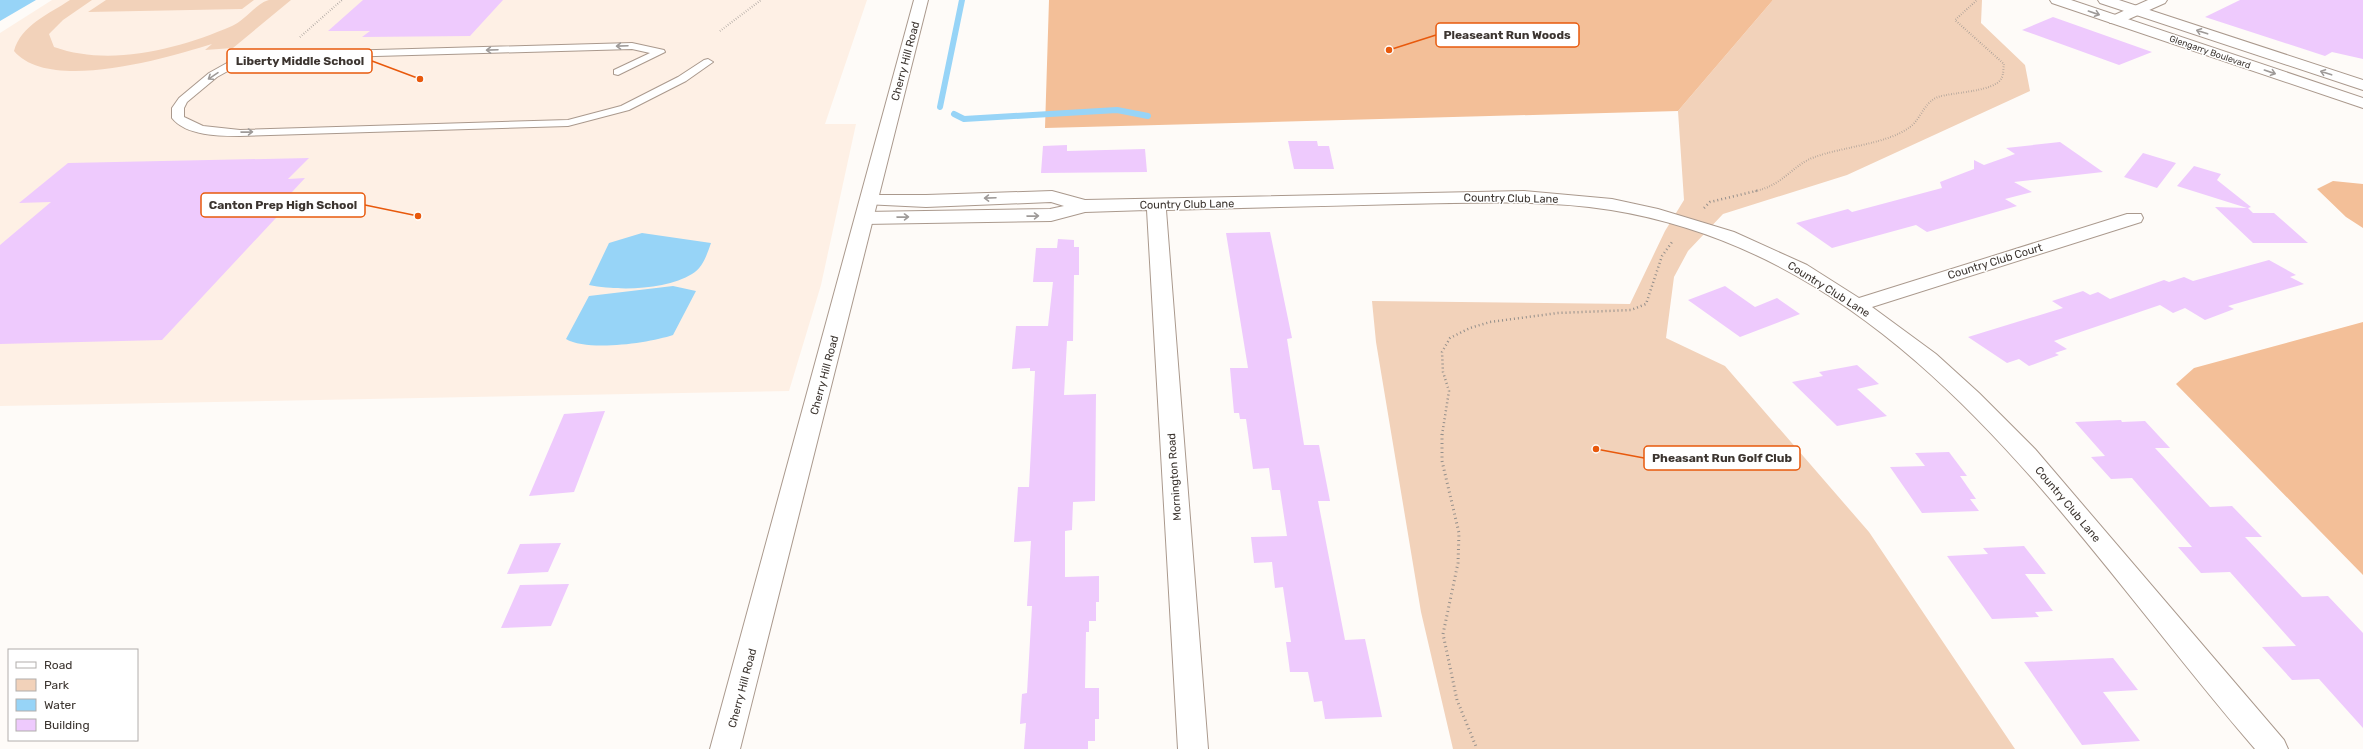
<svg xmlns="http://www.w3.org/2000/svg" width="2363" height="749" font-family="Rubik,sans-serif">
<rect width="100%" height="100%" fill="#fefbf8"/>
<path fill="#fef0e5" d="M 52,0 L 867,0 L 825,124 L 856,124 L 821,285 L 789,391 L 0,406 L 0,33 Z"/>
<path fill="#f2d2ba" d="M 70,0 L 92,0 L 63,20 L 49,34 L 54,47 C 110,67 179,49 232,26 C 244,21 258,2 269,0 C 276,0 284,0 291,0 L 233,48 L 205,50 L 212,44 C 167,58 49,93 14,51 C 21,25 49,14 70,0 Z
M 106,0 L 254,0 L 242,9 L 88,12 Z
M 1773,0 L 1982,0 L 1981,23 L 2025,65 L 2030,91 L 1847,175 L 1723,214 L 1688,251 L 1674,277 L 1666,338 L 1725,366 L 1869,532 L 2015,749 L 1453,749 L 1421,612 L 1376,342 L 1372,301 L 1630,304 L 1665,231 L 1684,200 L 1678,111 Z"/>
<path fill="#f3bf98" d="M 1049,0 L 1773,0 L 1678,111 L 1045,128 Z
M 2333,181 L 2363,184 L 2363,228 L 2346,217 L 2317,189 Z
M 2363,322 L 2363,575 L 2176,384 L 2194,368 Z"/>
<path fill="#97d4f7" d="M 0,0 L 36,0 L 0,21 Z
M 642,233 L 711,243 C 707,254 703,268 692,274 C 667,290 618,291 589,285 L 609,243 Z
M 673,286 L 696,291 L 673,335 C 649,343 588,352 566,339 L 589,296 Z"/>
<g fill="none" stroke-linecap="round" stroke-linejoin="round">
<path stroke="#97d4f7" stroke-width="6" d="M 940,107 L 962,0
M 954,114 L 964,119 L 1117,110 L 1148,116"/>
</g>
<path fill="#eecafd" d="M 363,0 L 503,0 L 470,36 L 362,37 L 370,31 L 328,31 Z
M 2240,0 L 2363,0 L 2363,59 L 2332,52 L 2325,56 L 2205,17 Z
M 2053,17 L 2152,52 L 2119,65 L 2022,30 Z
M 1288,141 L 1317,141 L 1318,146 L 1329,146 L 1334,169 L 1294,169 Z
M 2060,142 L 2103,172 L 2014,182 L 2032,192 L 2005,199 L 2017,206 L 1927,232 L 1916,225 L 1832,248 L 1796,223 L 1848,209 L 1852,212 L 1942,188 L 1940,182 L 1974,169 L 1974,160 L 1984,165 L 2015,154 L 2006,148 Z
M 1067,145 L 1067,151 L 1145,149 L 1147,172 L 1041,173 L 1043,146 Z
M 2143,153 L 2176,163 L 2157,188 L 2124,177 Z
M 309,158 L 288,179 L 305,178 L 280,205 L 288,205 L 162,340 L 0,344 L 0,245 L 51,202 L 19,203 L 68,163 Z
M 2194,166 L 2221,174 L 2217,180 L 2251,207 L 2248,208 L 2253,213 L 2274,213 L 2308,243 L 2253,243 L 2215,207 L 2247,208 L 2177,186 Z
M 1270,232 L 1292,338 L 1287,339 L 1304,445 L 1319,445 L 1330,501 L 1318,501 L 1345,640 L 1365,639 L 1382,717 L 1325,719 L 1322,701 L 1314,702 L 1308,672 L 1290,672 L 1286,642 L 1291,642 L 1283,587 L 1275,588 L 1272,562 L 1254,563 L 1251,537 L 1287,536 L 1280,490 L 1272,490 L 1269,468 L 1253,469 L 1246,419 L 1240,419 L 1239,413 L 1234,413 L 1230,368 L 1248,368 L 1226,233 Z
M 1058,239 L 1074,240 L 1074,247 L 1079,247 L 1079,275 L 1074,275 L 1073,341 L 1067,341 L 1064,395 L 1096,394 L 1095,501 L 1073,502 L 1072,530 L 1065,531 L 1065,577 L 1099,576 L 1099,602 L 1096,602 L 1096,621 L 1089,621 L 1089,632 L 1086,632 L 1085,688 L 1099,688 L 1099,719 L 1095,719 L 1095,741 L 1088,741 L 1088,749 L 1024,749 L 1026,723 L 1020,724 L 1022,694 L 1027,693 L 1032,606 L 1027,606 L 1031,541 L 1014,542 L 1018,487 L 1029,487 L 1035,371 L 1030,371 L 1030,368 L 1012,369 L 1016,326 L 1048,326 L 1053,282 L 1033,282 L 1036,248 L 1057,248 Z
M 2269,260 L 2296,275 L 2290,277 L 2304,284 L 2228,306 L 2234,309 L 2205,320 L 2185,308 L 2173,313 L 2160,305 L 2054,341 L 2067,349 L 2055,353 L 2059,355 L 2029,366 L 2019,359 L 2007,363 L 1968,337 L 2063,308 L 2052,301 L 2083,291 L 2090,295 L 2098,292 L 2110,299 L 2164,280 L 2169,282 L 2184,277 L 2193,281 Z
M 1725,286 L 1755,307 L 1777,298 L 1800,314 L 1740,337 L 1688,300 Z
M 1857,365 L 1879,384 L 1857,389 L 1887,416 L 1837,426 L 1792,382 L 1823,376 L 1819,372 Z
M 605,411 L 574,492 L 529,496 L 564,414 Z
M 2121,420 L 2122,422 L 2145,421 L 2170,448 L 2155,448 L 2210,507 L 2232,506 L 2262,537 L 2245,537 L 2302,597 L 2328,596 L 2363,633 L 2363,728 L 2319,679 L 2292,680 L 2262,647 L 2296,646 L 2230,572 L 2201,573 L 2178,547 L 2192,547 L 2132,478 L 2111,479 L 2091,457 L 2105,456 L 2075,422 Z
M 1949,452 L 1967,476 L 1960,476 L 1976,499 L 1970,499 L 1979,511 L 1922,513 L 1890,467 L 1925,466 L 1915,453 Z
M 561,543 L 548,572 L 507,574 L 520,544 Z
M 2024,546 L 2046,574 L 2025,574 L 2053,611 L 2035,612 L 2039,617 L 1992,619 L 1947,556 L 1988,554 L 1983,548 Z
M 569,584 L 551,626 L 501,628 L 520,585 Z
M 2113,658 L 2138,690 L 2103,692 L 2140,741 L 2082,745 L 2024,662 Z"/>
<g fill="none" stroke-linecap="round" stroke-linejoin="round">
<defs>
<path id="lane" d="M 632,43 L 664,50 L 665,52 L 618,75 L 614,74 L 614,70 L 650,53 L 632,49 L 269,59 L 235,67 L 217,77 L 187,102 L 184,108 L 184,117 L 203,126 L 240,130 L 568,120 L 621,106 L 678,77 L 704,60 L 708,59 L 713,62 L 686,81 L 629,110 L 568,126 L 240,136 C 220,136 186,136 172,118 L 172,108 L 179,98 L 209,73 L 227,63 L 269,53 Z"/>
<path id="street" d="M 2148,0 L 2167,0 L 2165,3 L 2120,23 L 2110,23 L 2108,20 L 2110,17 Z
M 1052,191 L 1085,200 L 1524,191 L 1612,199 L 1658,209 L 1734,232 L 1807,265 L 1859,298 L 2127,214 L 2141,214 L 2143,218 L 2141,222 L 1872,307 L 1936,354 L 1979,393 L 2035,449 L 2284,740 L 2288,749 L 2255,749 C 2073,539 1911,259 1611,210 C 1542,199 1472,203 1402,204 C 1323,206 1244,208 1166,210 L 1208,749 L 1178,749 L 1147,210 L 1085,212 L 1051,221 L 864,224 L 857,222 L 855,218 L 857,214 L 864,212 L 1050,209 L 1064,206 L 1051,202 L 926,207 L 864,204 L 861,200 L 864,196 L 870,195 L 926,195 Z"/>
<path id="secondary" d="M 914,0 L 928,0 L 740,749 L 710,749 Z
M 2050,0 L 2071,0 L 2363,98 L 2363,108 L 2052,3 Z
M 2098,0 L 2119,0 L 2363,80 L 2363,90 L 2100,3 Z"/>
</defs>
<use href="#lane" stroke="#aa998d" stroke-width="2"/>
<use href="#street" stroke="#aa998d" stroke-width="2"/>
<use href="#secondary" stroke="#aa998d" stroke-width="2"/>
<path stroke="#948f8b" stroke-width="2" stroke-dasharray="0.5 2" stroke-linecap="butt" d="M 720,31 L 761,0
M 300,37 L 342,0
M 1755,191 C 1783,186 1793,164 1815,157 C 1841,147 1888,144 1910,127 C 1921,119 1924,102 1938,97 C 1953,92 1993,92 2001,79 C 2004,75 2003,68 2004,64 L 1955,20 L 1977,0"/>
<path stroke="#948f8b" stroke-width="2.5" stroke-dasharray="1 3" stroke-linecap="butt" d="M 1704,208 L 1710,202 L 1760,190
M 1442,435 L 1449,391 L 1443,372 L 1442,352 L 1450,338 L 1470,328 L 1490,322 L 1558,313 L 1631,310 L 1646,304 L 1662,256 L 1672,242"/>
<path stroke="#948f8b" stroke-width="3" stroke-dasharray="1 3.5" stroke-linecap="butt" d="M 1442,434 L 1442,461 L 1459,533 L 1458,563 L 1443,634 L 1457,700 L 1477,749"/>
<use href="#lane" fill="#fff" fill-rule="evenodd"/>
<use href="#street" fill="#fff" fill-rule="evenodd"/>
<use href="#secondary" fill="#fff" fill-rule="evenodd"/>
</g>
<defs><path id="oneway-shaft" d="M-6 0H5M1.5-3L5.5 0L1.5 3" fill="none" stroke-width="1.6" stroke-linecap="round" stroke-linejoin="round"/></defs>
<g stroke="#9e9a98">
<use href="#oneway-shaft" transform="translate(2094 13) rotate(19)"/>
<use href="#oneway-shaft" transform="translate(2202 32) rotate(-162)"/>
<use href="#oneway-shaft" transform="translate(622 46) rotate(178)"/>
<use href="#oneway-shaft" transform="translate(492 50) rotate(178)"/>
<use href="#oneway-shaft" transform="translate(2270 72) rotate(19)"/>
<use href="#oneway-shaft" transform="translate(2326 73) rotate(-162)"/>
<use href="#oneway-shaft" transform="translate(213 76) rotate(146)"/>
<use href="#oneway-shaft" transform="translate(247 132) rotate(-1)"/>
<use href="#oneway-shaft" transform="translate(990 198) rotate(178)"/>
<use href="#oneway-shaft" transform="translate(1033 216) rotate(-1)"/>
<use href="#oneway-shaft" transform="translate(903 217) rotate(-1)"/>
</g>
<g text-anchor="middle" stroke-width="3" stroke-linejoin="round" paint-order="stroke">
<g font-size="9" fill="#3c3530" stroke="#fff">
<text transform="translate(2210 52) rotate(19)" y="3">Glengarry Boulevard</text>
</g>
<g font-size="11" fill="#3c3530" stroke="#fff">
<text transform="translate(905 61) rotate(-75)" y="4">Cherry Hill Road</text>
<text transform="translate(1511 198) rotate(1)" y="4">Country Club Lane</text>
<text transform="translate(1187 204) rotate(-1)" y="4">Country Club Lane</text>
<text transform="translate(1995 261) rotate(-17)" y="4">Country Club Court</text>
<text transform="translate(1829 289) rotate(32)" y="4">Country Club Lane</text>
<text transform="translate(824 375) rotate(-75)" y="4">Cherry Hill Road</text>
<text transform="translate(1174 477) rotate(-94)" y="4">Mornington Road</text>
<text transform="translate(2068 504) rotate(50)" y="4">Country Club Lane</text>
<text transform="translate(742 688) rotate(-75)" y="4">Cherry Hill Road</text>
</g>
</g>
<path fill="none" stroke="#e8590c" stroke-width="1.5" d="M1389 50L1436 35M420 79L372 61M418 216L365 205M1596 449L1644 458"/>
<g fill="#e8590c" stroke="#fff" stroke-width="1.5">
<circle cx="1389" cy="50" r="4"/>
<circle cx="420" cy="79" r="4"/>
<circle cx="418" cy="216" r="4"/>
<circle cx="1596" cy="449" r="4"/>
</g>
<g fill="#fff" stroke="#e8590c" stroke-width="1.5">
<rect x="1436" y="23" width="143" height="24" rx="4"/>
<rect x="227" y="49" width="145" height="24" rx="4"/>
<rect x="201" y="193" width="164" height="24" rx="4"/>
<rect x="1644" y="446" width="156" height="24" rx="4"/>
</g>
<g font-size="12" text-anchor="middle" font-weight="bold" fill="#3c3530">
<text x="1507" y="39">Pleaseant Run Woods</text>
<text x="300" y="65">Liberty Middle School</text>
<text x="283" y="209">Canton Prep High School</text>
<text x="1722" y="462">Pheasant Run Golf Club</text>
</g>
<rect x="8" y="649" width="130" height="92" fill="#ffffff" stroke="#b1aeac"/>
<rect x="16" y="662" width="20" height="6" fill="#ffffff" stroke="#b1aeac"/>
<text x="44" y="669" font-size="12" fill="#3c3530">Road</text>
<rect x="16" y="679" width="20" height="12" fill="#f2d2ba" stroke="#b1aeac"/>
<text x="44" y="689" font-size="12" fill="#3c3530">Park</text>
<rect x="16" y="699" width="20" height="12" fill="#97d4f7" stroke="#b1aeac"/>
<text x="44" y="709" font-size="12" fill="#3c3530">Water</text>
<rect x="16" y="719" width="20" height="12" fill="#eecafd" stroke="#b1aeac"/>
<text x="44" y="729" font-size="12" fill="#3c3530">Building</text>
</svg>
